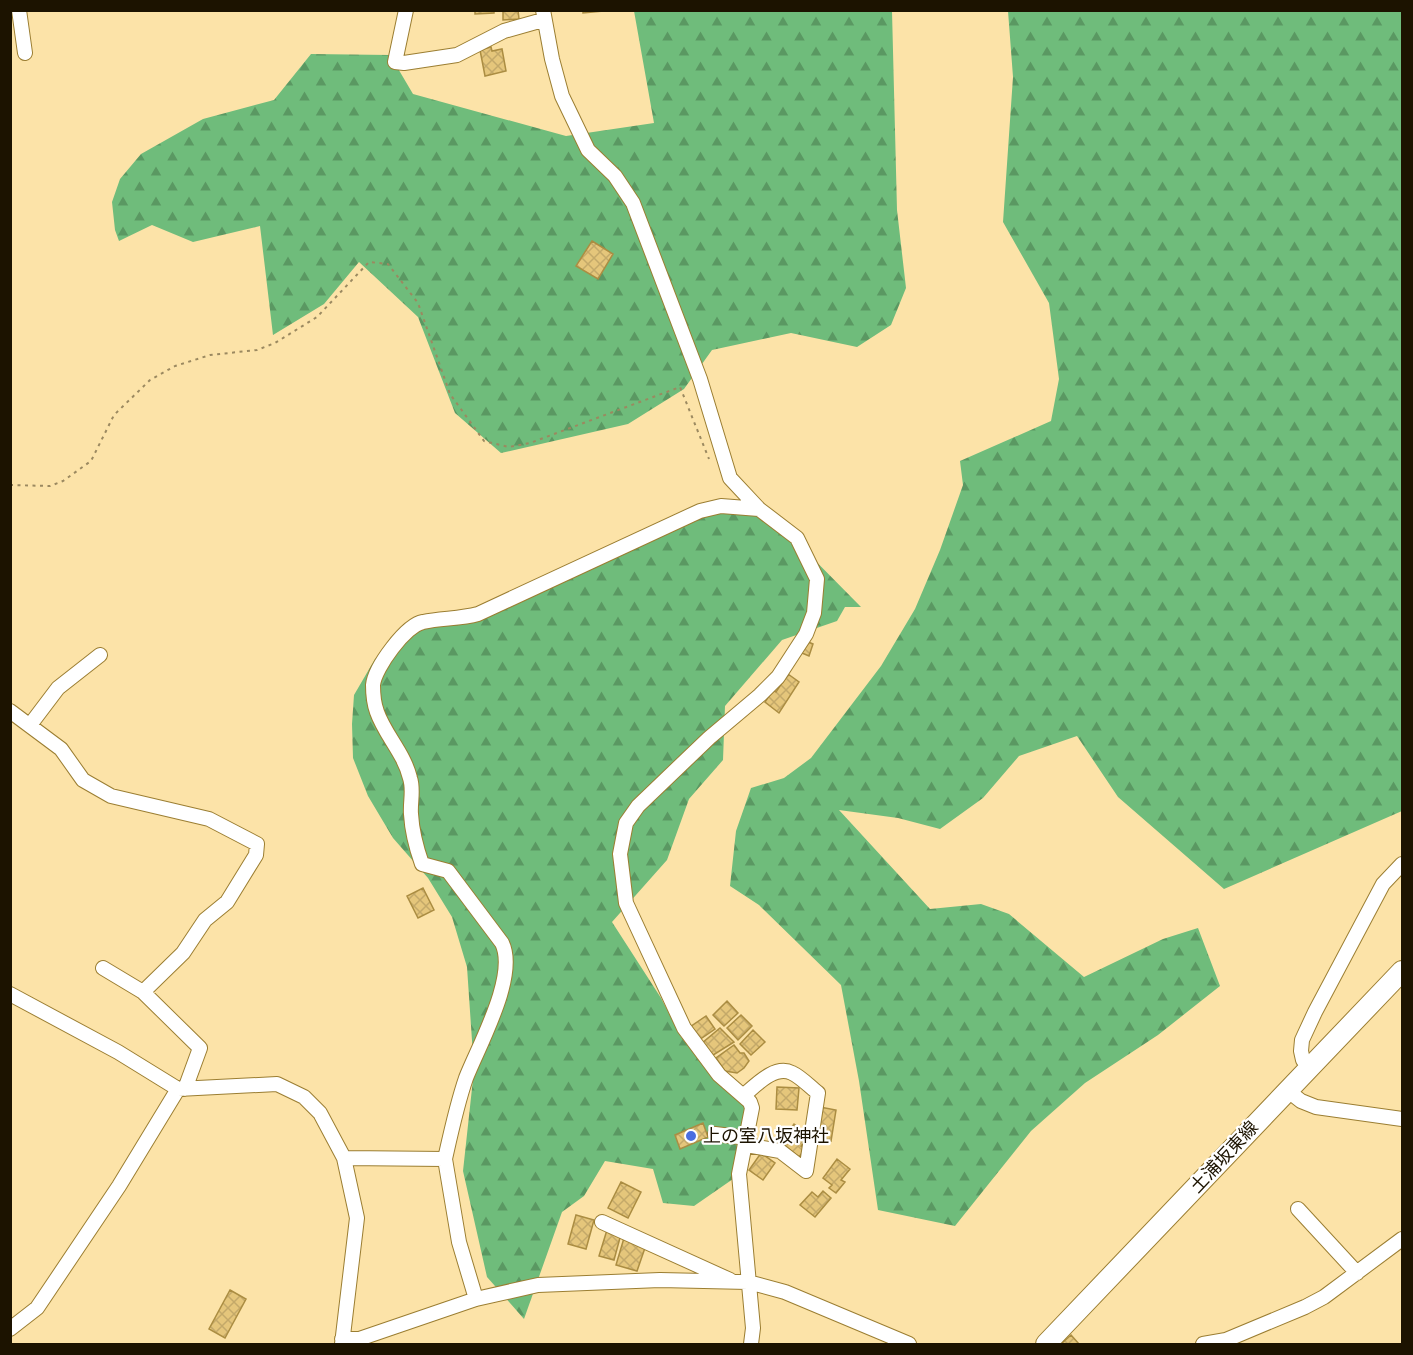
<svg xmlns="http://www.w3.org/2000/svg" width="1413" height="1355" font-family="Montserrat,'Noto Sans JP',sans-serif">
<defs>
<pattern id="forest-firs" width="22" height="20" patternUnits="userSpaceOnUse" patternTransform="scale(1.5)"><rect width="22" height="20" fill="#6fbc7b"/><path d="M5 1l3.5 6h-7zM16 11l3.5 6h-7z" fill="#5a9862"/></pattern>
<pattern id="building-cross-hatch" width="8" height="8" patternUnits="userSpaceOnUse" patternTransform="scale(1.5)"><rect width="8" height="8" fill="#e5c67b"/><path d="M0 0l8 8M0 8l8-8" fill="none" stroke="#c4a969"/></pattern>
</defs>
<rect width="100%" height="100%" fill="#fce3a8"/>
<path fill="url(#forest-firs)" d="M 634,11 L 892,11 L 897,210 L 906,288 L 891,325 L 857,347 L 791,333 L 712,350 L 684,389 L 628,424 L 501,453 L 455,413 L 418,317 L 359,262 L 324,304 L 273,335 L 260,226 L 193,242 L 152,225 L 119,241 L 115,230 L 112,202 L 120,179 L 141,154 L 203,119 L 274,100 L 311,54 L 390,55 L 413,94 L 566,136 L 654,123 Z
M 1008,11 L 1402,11 L 1402,811 L 1224,889 L 1118,797 L 1077,736 L 1019,756 L 983,798 L 940,829 L 898,818 L 839,810 L 930,909 L 981,904 L 1009,914 L 1084,977 L 1163,939 L 1198,928 L 1220,986 L 1158,1035 L 1085,1083 L 1031,1131 L 955,1226 L 878,1210 L 859,1081 L 841,985 L 759,905 L 730,886 L 736,831 L 751,788 L 784,778 L 811,758 L 881,666 L 915,609 L 940,550 L 963,485 L 960,461 L 1051,421 L 1059,379 L 1049,303 L 1003,222 L 1013,77 Z
M 728,510 L 757,512 L 780,525 L 861,607 L 845,607 L 837,621 L 782,640 L 725,706 L 723,760 L 689,799 L 667,860 L 612,922 L 661,998 L 681,1037 L 716,1081 L 745,1107 L 733,1179 L 694,1206 L 663,1203 L 653,1169 L 605,1161 L 584,1196 L 562,1212 L 524,1319 L 487,1277 L 463,1171 L 474,1070 L 467,967 L 452,917 L 428,878 L 393,838 L 368,796 L 353,758 L 352,724 L 354,695 L 375,659 L 405,637 L 705,514 Z"/>
<path fill="url(#building-cross-hatch)" stroke="#ab8d42" stroke-width="1.5" d="M 475,10 L 494,10 L 494,13 L 475,14 Z
M 503,10 L 518,10 L 519,19 L 503,20 Z
M 583,10 L 603,10 L 603,11 L 583,13 Z
M 491,47 L 492,51 L 502,49 L 506,71 L 485,76 L 480,50 Z
M 592,241 L 613,254 L 598,279 L 576,266 Z
M 806,641 L 813,644 L 809,656 L 802,653 Z
M 788,674 L 799,682 L 779,713 L 765,702 L 773,690 L 776,692 Z
M 423,888 L 434,910 L 418,918 L 407,896 Z
M 727,1001 L 738,1013 L 724,1026 L 713,1015 Z
M 741,1015 L 752,1026 L 738,1040 L 727,1028 Z
M 706,1016 L 715,1029 L 699,1040 L 690,1027 Z
M 720,1028 L 734,1042 L 710,1057 L 701,1044 Z
M 753,1030 L 765,1042 L 751,1055 L 740,1044 Z
M 734,1045 L 740,1053 L 744,1053 L 749,1061 L 744,1068 L 737,1073 L 725,1071 L 716,1058 Z
M 777,1087 L 799,1088 L 797,1110 L 776,1109 Z
M 820,1107 L 836,1110 L 831,1141 L 815,1138 Z
M 703,1123 L 708,1137 L 680,1149 L 675,1135 Z
M 794,1124 L 809,1136 L 801,1146 L 805,1149 L 799,1157 L 780,1142 Z
M 761,1153 L 775,1163 L 763,1180 L 749,1170 Z
M 837,1159 L 850,1169 L 841,1180 L 845,1182 L 836,1193 L 829,1188 L 832,1185 L 823,1178 Z
M 621,1182 L 641,1192 L 628,1218 L 608,1208 Z
M 823,1191 L 831,1198 L 815,1217 L 800,1205 L 812,1192 L 818,1197 Z
M 576,1215 L 594,1220 L 586,1249 L 568,1244 Z
M 607,1230 L 621,1234 L 614,1260 L 599,1256 Z
M 624,1238 L 646,1245 L 637,1271 L 616,1265 Z
M 230,1290 L 246,1299 L 225,1338 L 209,1329 Z
M 1071,1335 L 1079,1344 L 1061,1344 Z"/>
<g fill="none" stroke-linecap="round" stroke-linejoin="round">
<defs>
<path id="street" d="M 19,10 L 25,53
M 406,10 L 395,62 L 404,63 L 457,55 L 504,31 L 543,20
M 543,10 L 552,59 L 562,96 L 588,150 L 615,176 L 633,203 L 700,379 L 730,478 L 759,509 L 797,538 L 817,579 L 814,613 L 806,634 L 778,677 L 760,695 L 709,738 L 638,806 L 626,823 L 620,854 L 626,903 L 684,1028 L 719,1075 L 750,1102 L 752,1108 L 739,1174 L 753,1328 L 751,1344
M 10,711 L 61,749 L 83,780 L 111,796 L 209,819 L 257,844 L 256,855 L 227,902 L 205,920 L 183,953 L 143,992 L 200,1048 L 185,1089
M 30,725 L 58,688 L 100,655
M 103,968 L 143,992
M 10,994 L 118,1052 L 178,1089 L 277,1084 L 304,1097 L 320,1113 L 344,1158 L 357,1218 L 342,1344
M 1310,1067 L 1303,1060 L 1301,1051 L 1302,1040 L 1315,1012 L 1383,884 L 1402,864
M 1287,1090 L 1301,1101 L 1316,1107 L 1402,1119
M 743,1096 C 755,1086 775,1064 792,1073 C 801,1077 810,1087 818,1093 L 806,1171 L 780,1151 L 746,1145
M 715,1134 L 747,1138
M 344,1158 L 445,1159 C 451,1132 457,1104 466,1078 C 479,1045 518,976 502,943 L 448,871 L 422,864 C 416,847 412,832 411,814 C 410,802 414,790 410,778 C 404,753 385,735 377,712 C 374,704 373,693 373,685 C 375,667 406,625 423,622 C 441,618 460,619 478,614 L 700,511 L 721,506 L 759,509
M 445,1159 L 459,1242 L 476,1299
M 1298,1209 L 1357,1273
M 602,1222 L 730,1280
M 10,1329 L 37,1308 L 119,1186 L 178,1089
M 342,1339 L 359,1339 L 476,1299 L 538,1285 L 660,1280 L 748,1282 L 785,1292 L 909,1344
M 1203,1344 L 1226,1340 L 1305,1307 L 1324,1297 L 1402,1239"/>
<path id="secondary" d="M 1046,1344 L 1402,971"/>
</defs>
<use href="#street" stroke="#9b7e32" stroke-width="16"/>
<use href="#secondary" stroke="#9b7e32" stroke-width="22"/>
<path stroke="#9b8960" stroke-width="2" stroke-dasharray="3 4.5" stroke-linecap="butt" d="M 10,485 L 50,486 L 63,481 L 91,461 L 114,415 L 150,380 L 175,366 L 210,355 L 257,350 L 275,343 L 317,317 L 369,262 L 388,264 L 418,303 L 450,394 L 484,441 L 509,447 L 530,443 L 680,387 L 709,459"/>
<use href="#street" stroke="#fff" stroke-width="14"/>
<use href="#secondary" stroke="#fff" stroke-width="20"/>
</g>
<circle fill="#4b6ee1" stroke="#fff" stroke-width="2" cx="691" cy="1136" r="6"/>
<g text-anchor="middle" stroke-width="4.5" stroke-linejoin="round" paint-order="stroke">
<g font-size="18" fill="#1c1300" stroke="#fff" text-anchor="start">
<text x="703" y="1142">上の室八坂神社</text>
</g>
<g font-size="18" fill="#1c1300" stroke="#fff">
<text transform="translate(1224 1157) rotate(-47)" y="6">土浦坂東線</text>
</g>
</g>
<rect width="1413" height="1355" fill="none" stroke="#1c1300" stroke-width="24"/>
</svg>
